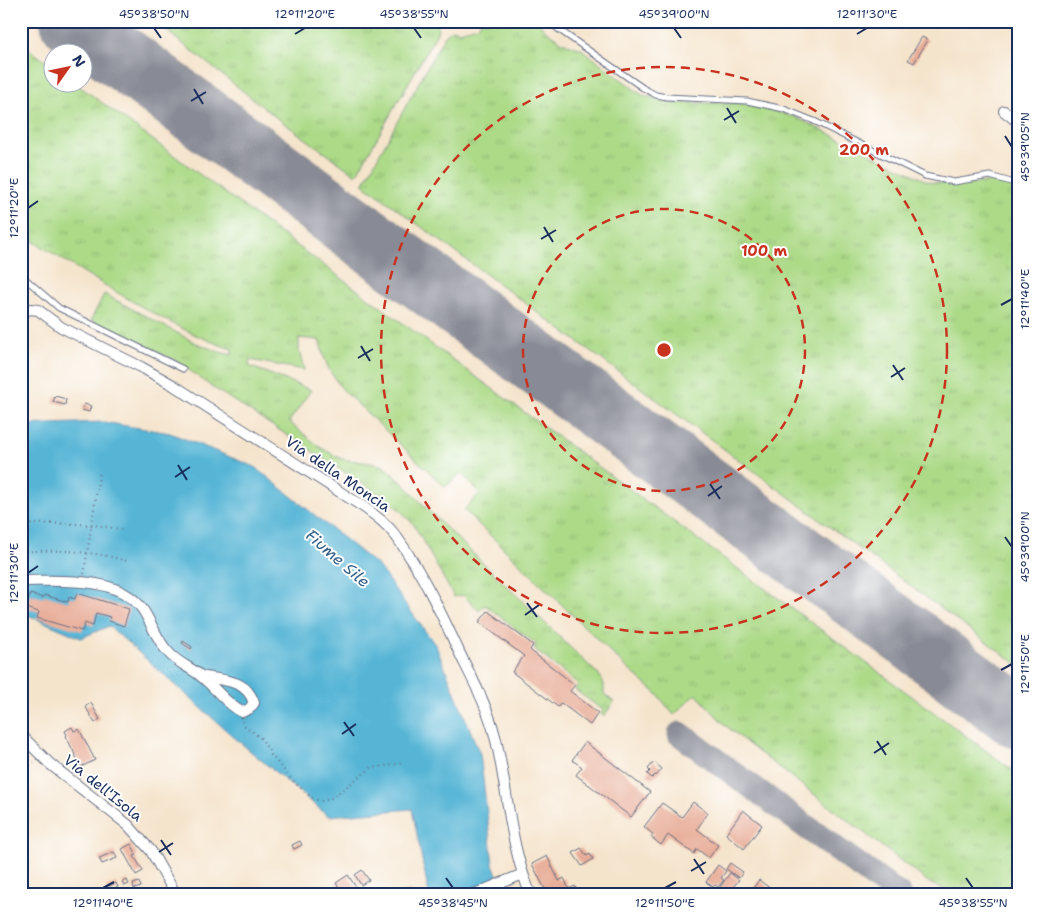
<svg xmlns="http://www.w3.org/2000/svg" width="1039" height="916" font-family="'Shantell Sans',sans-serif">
<defs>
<pattern id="grass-tufts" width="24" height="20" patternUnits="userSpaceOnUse" patternTransform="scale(1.25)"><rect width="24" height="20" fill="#acda87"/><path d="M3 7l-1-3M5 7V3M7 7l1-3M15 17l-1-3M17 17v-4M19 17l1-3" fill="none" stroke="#93bb77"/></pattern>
</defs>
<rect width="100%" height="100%" fill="#fff"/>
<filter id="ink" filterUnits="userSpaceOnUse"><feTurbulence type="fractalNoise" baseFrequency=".02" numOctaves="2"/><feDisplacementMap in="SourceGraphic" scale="10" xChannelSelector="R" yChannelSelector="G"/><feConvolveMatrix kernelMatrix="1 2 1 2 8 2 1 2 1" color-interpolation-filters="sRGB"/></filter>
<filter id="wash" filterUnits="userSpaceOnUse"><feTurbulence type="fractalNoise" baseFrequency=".0096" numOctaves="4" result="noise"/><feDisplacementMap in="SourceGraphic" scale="20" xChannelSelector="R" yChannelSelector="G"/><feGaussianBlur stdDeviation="1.12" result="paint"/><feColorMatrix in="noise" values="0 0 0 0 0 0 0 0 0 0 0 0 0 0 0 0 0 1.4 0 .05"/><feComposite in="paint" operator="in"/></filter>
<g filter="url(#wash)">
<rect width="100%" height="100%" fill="#f5e4cc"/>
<path fill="url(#grass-tufts)" stroke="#648472" d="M 154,21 L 437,21 L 438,26 L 437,33 L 356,175 L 277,118 Z
M 481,21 L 538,21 C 547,34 565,45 580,48 L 642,95 L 656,99 L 671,103 L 740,103 L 766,109 L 795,117 L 929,182 L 959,185 L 990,182 L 1012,185 L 1018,188 L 1018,665 L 363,184 L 445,35 L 452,29 L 459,31 L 478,26 Z
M 21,43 L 52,66 L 52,82 L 75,83 L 1018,774 L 1018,892 L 1016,895 L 958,895 L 931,884 L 747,743 L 725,725 L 696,694 L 674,715 L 657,694 L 627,668 L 464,510 L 480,493 L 461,473 L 445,487 L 344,391 C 328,371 326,364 319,340 L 299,338 L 299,351 L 304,370 L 250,360 L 249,366 L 311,390 L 289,422 L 321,448 L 342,459 L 382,465 L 403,483 L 431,513 L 600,676 L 604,684 L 604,694 L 614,702 L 604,716 L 601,714 L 603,710 L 575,690 L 578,684 L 534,649 L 536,644 L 485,605 L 479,611 L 463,595 L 454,597 L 414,525 L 400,510 L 385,498 L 212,387 L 177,361 L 91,320 L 104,294 L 196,343 L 219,352 L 232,355 L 232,349 C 200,339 171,323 142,307 C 101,284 61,258 21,234 Z"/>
<path fill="#56b5d5" stroke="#38729a" d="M 103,422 L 170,433 L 255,467 L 378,566 L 436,646 L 480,754 L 493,864 L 505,895 L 476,895 L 475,886 L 460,893 L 460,895 L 429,895 L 412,809 L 328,816 L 236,739 L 109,626 L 81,638 L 21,612 L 21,425 Z"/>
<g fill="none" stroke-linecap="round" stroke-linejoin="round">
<path stroke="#888a95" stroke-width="25" d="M 680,734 L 899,895"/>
<path stroke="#888a95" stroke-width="64" d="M 72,21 L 1018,717"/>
</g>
<g id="blocks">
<path fill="#e8ad98" d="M 922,37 L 928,40 L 914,63 L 908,60 Z
M 55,396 L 66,399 L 65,405 L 53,402 Z
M 84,404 L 91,406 L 89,412 L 82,410 Z
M 77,593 L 129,609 L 124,626 L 109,621 L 110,617 L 96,613 L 93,626 L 85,623 L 82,631 L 37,618 L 39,612 L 26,608 L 30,594 L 43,598 L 44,595 L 68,602 L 69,597 L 75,599 Z
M 488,611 L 533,645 L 530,650 L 575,685 L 570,691 L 598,713 L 590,725 L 561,703 L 558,707 L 512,672 L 524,656 L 479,622 Z
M 183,641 L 192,647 L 191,649 L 182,643 Z
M 91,703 L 100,719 L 95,723 L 85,706 Z
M 72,727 L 74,731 L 79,729 L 95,760 L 81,767 L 66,736 L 67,735 L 65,731 Z
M 585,742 L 650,792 L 631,817 L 576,775 L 582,767 L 572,760 Z
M 654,762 L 662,769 L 656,776 L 655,775 L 652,778 L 647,774 L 650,771 L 648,769 Z
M 693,802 L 708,813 L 697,829 L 718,845 L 709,858 L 697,849 L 694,854 L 668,835 L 661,845 L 651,837 L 653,834 L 644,827 L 662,803 L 682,817 Z
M 743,810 L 762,825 L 744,849 L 726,834 Z
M 300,841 L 302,845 L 294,849 L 292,845 Z
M 131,844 L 137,855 L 134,856 L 143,871 L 136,875 L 122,849 Z
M 581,848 L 587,856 L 590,854 L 593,859 L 582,866 L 573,853 Z
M 114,852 L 117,858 L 102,864 L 99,858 Z
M 547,856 L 559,881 L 564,878 L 569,889 L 575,886 L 579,895 L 554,895 L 553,893 L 548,895 L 532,864 Z
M 730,863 L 743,872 L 739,878 L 726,869 Z
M 718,865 L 726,871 L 721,878 L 724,880 L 718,887 L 715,885 L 713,887 L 706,882 Z
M 362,870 L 369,880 L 361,885 L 355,875 Z
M 730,873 L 739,880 L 728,893 L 720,887 Z
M 348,875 L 361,895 L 344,895 L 336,883 Z
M 127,880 L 129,884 L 124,886 L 122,882 Z
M 759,880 L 779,895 L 748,895 Z
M 139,882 L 141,887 L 134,889 L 133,884 Z
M 116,883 L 118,887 L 108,892 L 106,888 Z
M 410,889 L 412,895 L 400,895 L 400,893 Z"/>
</g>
</g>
<g filter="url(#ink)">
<use href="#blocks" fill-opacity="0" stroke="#676e84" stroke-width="1"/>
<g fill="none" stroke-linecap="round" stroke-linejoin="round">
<defs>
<path id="service" d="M 548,21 L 558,29 L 564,21
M 558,29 L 643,88 L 656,95 L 667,97 L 747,101 L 784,109 L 814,121 L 925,176 L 954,182 L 990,176 L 1018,184
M 21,275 L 59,308 L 183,369"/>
<path id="minor" d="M 1004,111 L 1018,122
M 21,312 L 31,309 L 38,310 L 61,327 L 141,367 L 173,385 L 365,508 C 376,516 387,524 396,536 C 422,572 442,615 461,656 C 474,682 488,708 495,736 C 508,788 509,845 531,895
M 21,581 C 58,581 119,575 143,610 C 152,624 157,640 168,652 C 177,663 192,668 202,677 C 216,688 226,704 242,712 L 249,709 L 254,703 C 246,678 222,681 201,676
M 21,735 L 50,764 L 128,825 L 151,851 L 176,895
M 472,895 L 523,874"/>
</defs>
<use href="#service" stroke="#676e84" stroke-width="7"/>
<use href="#minor" stroke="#676e84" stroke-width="12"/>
<path stroke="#676e84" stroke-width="2" stroke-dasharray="1 4" stroke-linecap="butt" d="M 21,525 C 55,522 91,523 124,530
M 21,552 C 58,549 92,551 127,561
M 84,574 L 100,470
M 242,721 L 245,726 L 262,739 L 271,755 L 294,782 L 313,799 L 321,801 L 330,799 L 371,768 L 402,763
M 21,770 L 34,762"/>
<use href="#service" stroke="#fff" stroke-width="5"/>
<use href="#minor" stroke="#fff" stroke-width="10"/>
</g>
</g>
<path fill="none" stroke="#1b2f5e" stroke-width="2" d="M 154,28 L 161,38M 414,28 L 421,38M 674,28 L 681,38M 295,34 L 305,28M 857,34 L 867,28M 194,89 L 203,104M 191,101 L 206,92M 727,108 L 736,123M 724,120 L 739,111M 1005,136 L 1012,147M 28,208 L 38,201M 544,227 L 553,242M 541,239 L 556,230M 1001,305 L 1012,299M 361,346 L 370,361M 358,358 L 373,349M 893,365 L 903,380M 891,377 L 905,368M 178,465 L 187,480M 175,477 L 190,467M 710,484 L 720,499M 708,496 L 722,486M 1005,537 L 1012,547M 28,573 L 38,566M 527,603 L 537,617M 525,615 L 539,605M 1001,670 L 1012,664M 344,722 L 354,736M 342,734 L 356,724M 877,741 L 886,755M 874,753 L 889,743M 161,840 L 171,855M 159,852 L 173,843M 694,859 L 704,874M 691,871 L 706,862M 446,878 L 453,888M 966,878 L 973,888M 103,888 L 114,882M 665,888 L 676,882"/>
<g fill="none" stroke="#c8321e" stroke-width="2.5" stroke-dasharray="9 6">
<circle cx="664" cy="350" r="141"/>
<circle cx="664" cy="350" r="283"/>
</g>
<g text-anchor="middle" stroke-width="4" stroke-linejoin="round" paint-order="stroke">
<g font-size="15" fill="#1b2f5e" stroke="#fff">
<text transform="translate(338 474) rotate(34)" y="5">Via della Moncia</text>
<text transform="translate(103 788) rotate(39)" y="5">Via dell'Isola</text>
</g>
<g font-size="16" font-style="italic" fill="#305e88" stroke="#fff">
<text transform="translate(338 558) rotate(41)" y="6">Fiume Sile</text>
</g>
</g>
<circle cx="664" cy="350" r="8" fill="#c8321e" stroke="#fff" stroke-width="2.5"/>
<g font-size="15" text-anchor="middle" font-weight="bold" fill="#c8321e" stroke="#fff" stroke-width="4" stroke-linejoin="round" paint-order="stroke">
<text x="864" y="155">200 m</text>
<text x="764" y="256">100 m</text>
</g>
<rect width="1039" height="916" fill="none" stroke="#fff" stroke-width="55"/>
<g transform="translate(68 68) rotate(57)"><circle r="24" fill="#ffffff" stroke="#a4acbf"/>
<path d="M0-4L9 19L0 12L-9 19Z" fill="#c8321e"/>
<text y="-8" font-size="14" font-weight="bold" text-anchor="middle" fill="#1b2f5e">N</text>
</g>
<rect x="28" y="28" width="984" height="860" fill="none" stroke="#1b2f5e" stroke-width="2"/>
<g font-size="12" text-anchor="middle" fill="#1b2f5e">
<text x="154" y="18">45°38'50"N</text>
<text x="305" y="18">12°11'20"E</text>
<text x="414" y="18">45°38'55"N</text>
<text x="674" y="18">45°39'00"N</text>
<text x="867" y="18">12°11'30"E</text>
<text transform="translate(1025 147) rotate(-90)" y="4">45°39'05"N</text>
<text transform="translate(14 208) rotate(-90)" y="4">12°11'20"E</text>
<text transform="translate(1025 299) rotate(-90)" y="4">12°11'40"E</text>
<text transform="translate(1025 547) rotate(-90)" y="4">45°39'00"N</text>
<text transform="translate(14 573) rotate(-90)" y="4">12°11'30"E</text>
<text transform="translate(1025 664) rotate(-90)" y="4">12°11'50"E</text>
<text x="103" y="907">12°11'40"E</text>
<text x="453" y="907">45°38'45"N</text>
<text x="665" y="907">12°11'50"E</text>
<text x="973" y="907">45°38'55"N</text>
</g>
</svg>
